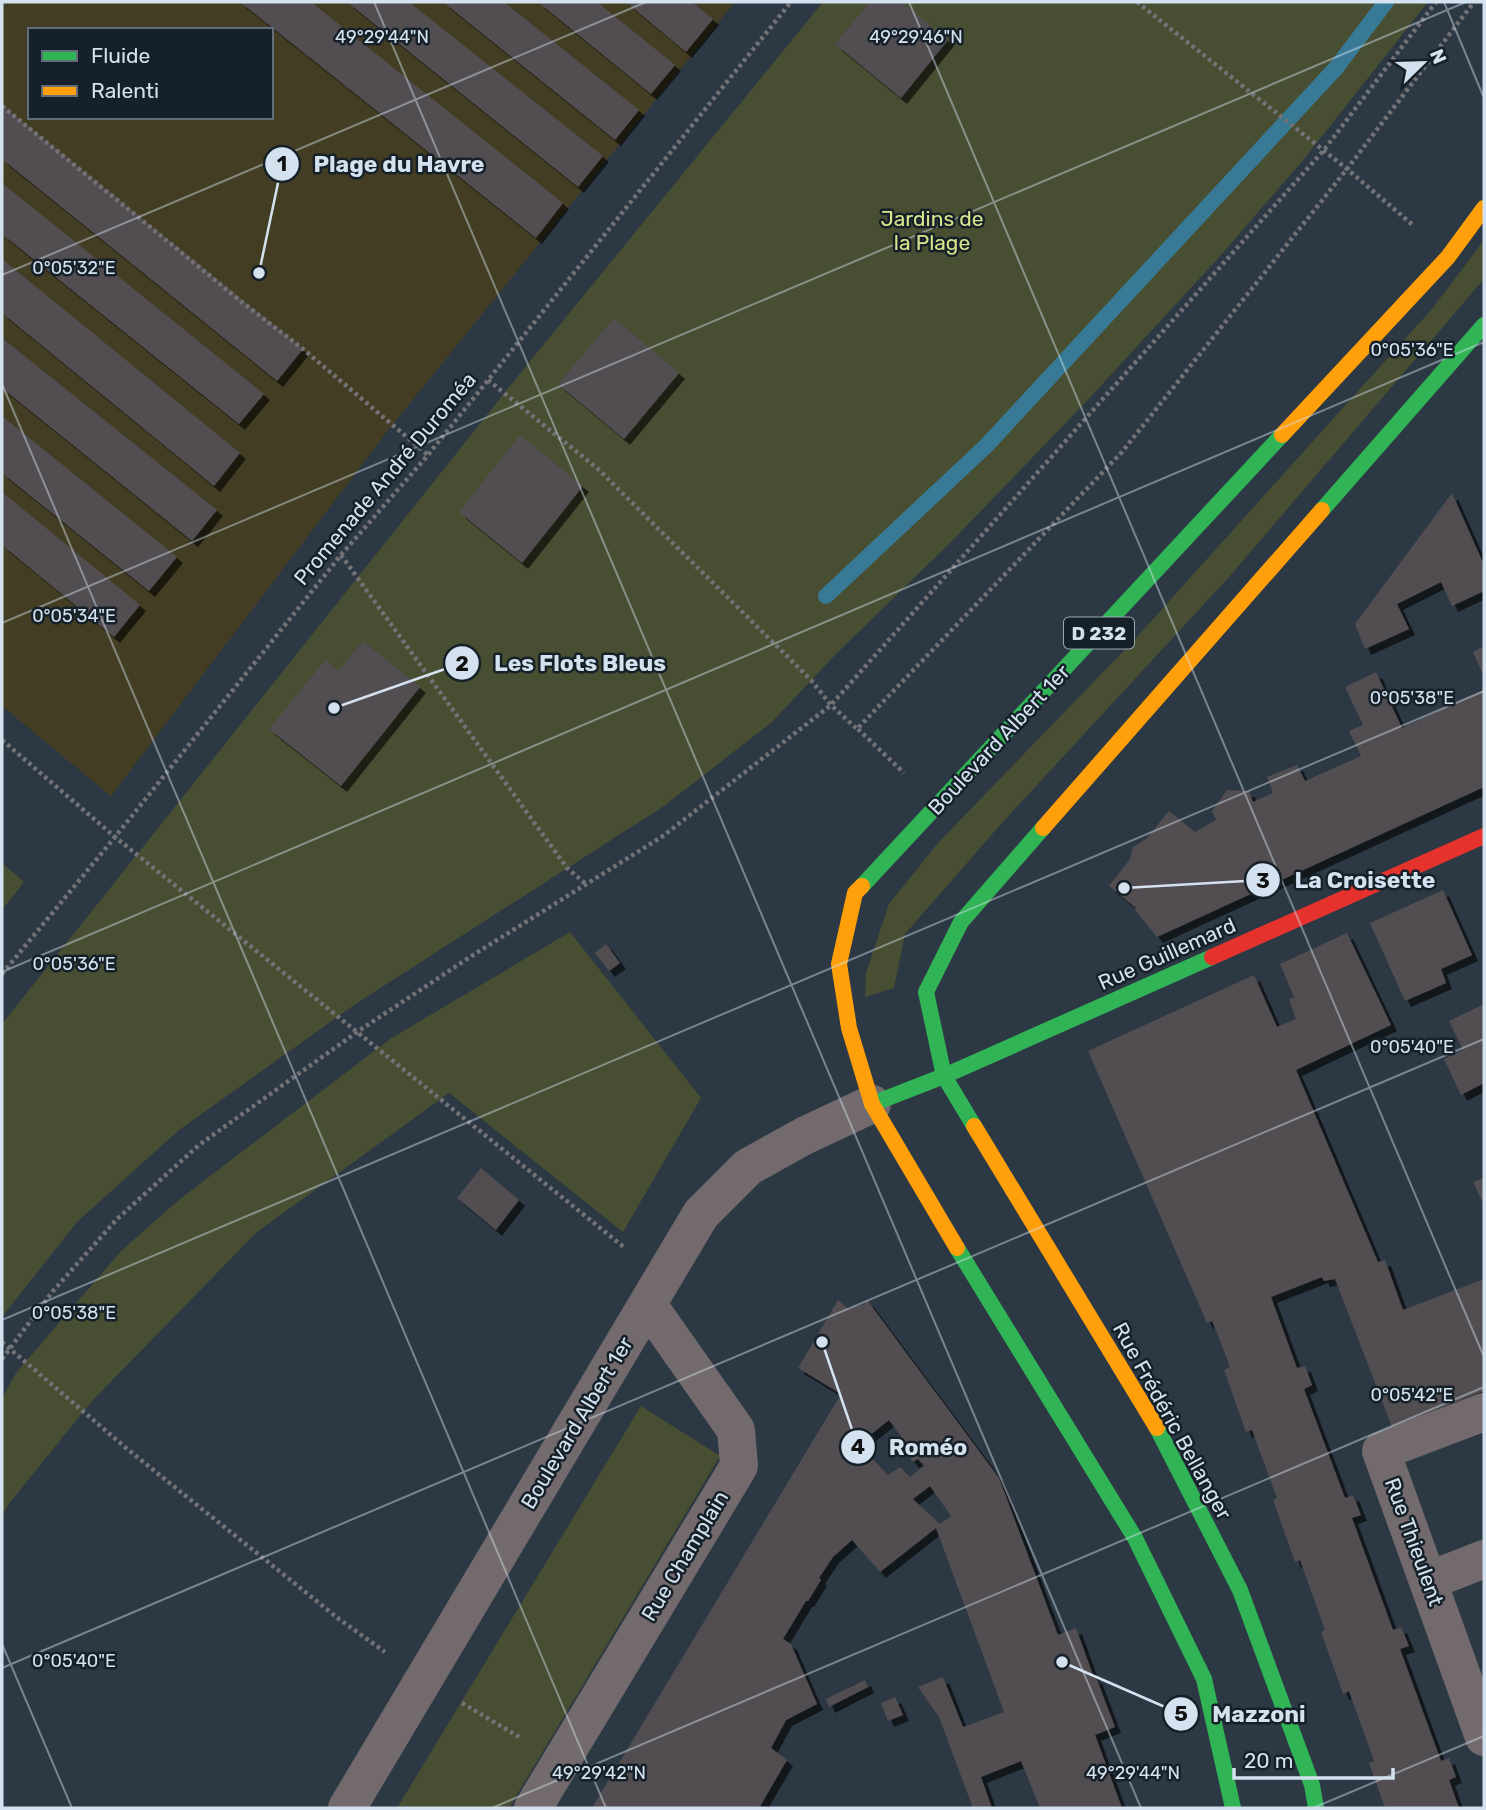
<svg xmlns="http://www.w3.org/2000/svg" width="1486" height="1810" font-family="Rubik,sans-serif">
<defs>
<filter id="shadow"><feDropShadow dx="6" dy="6" stdDeviation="0" flood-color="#0009"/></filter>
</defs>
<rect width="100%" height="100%" fill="#2c3944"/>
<path fill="#484e31" d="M 823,2 L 1428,2 L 1304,159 L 1222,254 L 1084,404 L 951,542 L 836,654 L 772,722 L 664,806 L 354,1005 L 179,1130 L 77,1222 L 2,1317 L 2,1024 L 518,376 Z
M 1484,240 L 1484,279 L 1229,577 L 1001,824 L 905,934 L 894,988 L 865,997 L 866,973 L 889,904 L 938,843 L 1136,638 L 1432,309 Z
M 2,863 L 24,882 L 2,910 Z
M 570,932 L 701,1098 L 623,1232 L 449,1093 L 257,1232 L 91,1402 L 8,1505 L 2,1516 L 2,1398 L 16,1373 L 121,1251 L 180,1199 L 390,1039 Z
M 641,1406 L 720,1456 L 509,1808 L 397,1808 Z"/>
<path fill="#433e23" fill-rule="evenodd" d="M 2,2 L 735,2 L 389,429 L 111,796 L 2,706 ZM 30,30 L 271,30 L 271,117 L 30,117 Z"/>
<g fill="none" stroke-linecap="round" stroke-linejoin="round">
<path stroke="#387a95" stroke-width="16" d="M 826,596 L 986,446 L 1336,68 L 1386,2"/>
</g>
<path fill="#514d51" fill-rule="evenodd" filter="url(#shadow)" d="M 240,2 L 311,2 L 563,203 L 536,238 Z
M 347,2 L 409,2 L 603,156 L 578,187 Z
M 443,2 L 504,2 L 639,110 L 615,140 Z
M 538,2 L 597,2 L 675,65 L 651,94 Z
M 626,2 L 692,2 L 713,19 L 686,52 Z
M 870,2 L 901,2 L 948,40 L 901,98 L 835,44 Z
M 2,105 L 303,349 L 277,381 L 2,159 Z
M 2,183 L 264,394 L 239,424 L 2,234 Z
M 2,259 L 240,453 L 214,486 L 2,313 Z
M 614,318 L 679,373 L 624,439 L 558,384 Z
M 2,338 L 217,510 L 192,541 L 2,388 Z
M 2,416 L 177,557 L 149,591 L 2,473 Z
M 520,435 L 583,486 L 522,563 L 459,512 Z
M 2,492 L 140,605 L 114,637 L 2,545 Z
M 1452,493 L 1484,565 L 1484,591 L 1452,606 L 1441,582 L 1397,604 L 1409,629 L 1365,649 L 1355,624 Z
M 363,641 L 420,687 L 341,786 L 269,729 L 325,660 L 338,671 Z
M 1484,646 L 1484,677 L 1473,652 Z
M 1376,672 L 1402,728 L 1484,690 L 1484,787 L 1157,937 L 1135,910 L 1136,908 L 1109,886 L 1130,859 L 1133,847 L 1146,839 L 1169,811 L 1195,832 L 1216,820 L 1212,811 L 1227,790 L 1249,791 L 1253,802 L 1273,793 L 1267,777 L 1297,765 L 1305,781 L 1361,756 L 1349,731 L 1363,725 L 1345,687 Z
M 1443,890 L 1472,955 L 1441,969 L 1446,983 L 1405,1001 L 1370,923 Z
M 1347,933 L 1391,1025 L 1296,1070 L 1378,1262 L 1385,1260 L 1403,1310 L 1484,1279 L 1484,1391 L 1392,1427 L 1335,1279 L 1324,1281 L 1322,1277 L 1271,1297 L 1297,1368 L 1305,1366 L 1312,1385 L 1304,1389 L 1345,1498 L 1353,1495 L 1361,1515 L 1352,1518 L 1393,1630 L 1401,1627 L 1409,1646 L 1400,1649 L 1441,1761 L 1449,1758 L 1456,1777 L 1449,1780 L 1459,1808 L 1385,1808 L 1369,1763 L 1374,1761 L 1349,1691 L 1343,1694 L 1321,1632 L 1325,1630 L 1300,1560 L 1295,1562 L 1273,1500 L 1277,1498 L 1252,1430 L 1246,1432 L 1224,1370 L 1230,1367 L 1217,1333 L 1212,1321 L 1207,1323 L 1088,1051 L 1254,975 L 1277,1027 L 1296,1019 L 1289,999 L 1294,997 L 1280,964 Z
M 606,944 L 620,963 L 609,971 L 595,953 Z
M 1484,1004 L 1484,1083 L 1461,1095 L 1444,1059 L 1463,1050 L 1449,1021 Z
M 481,1168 L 519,1200 L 496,1230 L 457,1198 Z
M 1484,1178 L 1484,1205 L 1473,1182 Z
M 838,1300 L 848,1309 L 864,1304 L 867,1300 L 999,1478 L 1058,1635 L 1076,1628 L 1094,1678 L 1096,1677 L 1115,1727 L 1095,1735 L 1122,1808 L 1040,1808 L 1021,1761 L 981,1777 L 992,1808 L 973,1808 L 939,1717 L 918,1687 L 943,1677 L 963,1727 L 1004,1712 L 936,1528 L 880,1572 L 852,1540 L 833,1557 L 819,1578 L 821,1580 L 808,1601 L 806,1601 L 783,1639 L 791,1644 L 817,1704 L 786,1720 L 771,1748 L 787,1760 L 759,1808 L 592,1808 L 841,1394 L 798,1368 ZM 889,1420 L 901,1436 L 898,1443 L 913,1462 L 918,1459 L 924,1466 L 910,1477 L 900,1467 L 888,1475 L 865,1451 L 870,1447 L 865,1439 ZM 930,1486 L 951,1516 L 940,1524 L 913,1499 Z
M 865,1680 L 868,1687 L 829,1707 L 826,1699 Z
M 895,1697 L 903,1715 L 888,1721 L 881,1703 Z"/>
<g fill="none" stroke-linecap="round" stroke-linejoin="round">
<path stroke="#737276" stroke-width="4.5" stroke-dasharray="3.5 3.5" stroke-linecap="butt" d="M 1137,2 L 1347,169 L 1414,226
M 2,106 L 243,303 L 303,349 L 428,455
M 488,380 L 598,469 L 811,680 L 831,705 L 857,729 L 1122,452 L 1347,169 L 1474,2
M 341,555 L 567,868 L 587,885
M 858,729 L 904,773
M 2,740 L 115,837 L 625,1248
M 2,974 L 115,837 L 341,555 L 428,455 L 791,2
M 2,1342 L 126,1448 L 339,1619 L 385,1652
M 2,1359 L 53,1291 L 117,1219 L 199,1145 L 357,1032 L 470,957 L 663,836 L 831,705 L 1324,150 L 1436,2
M 462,1703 L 521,1738"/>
<path stroke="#726a6d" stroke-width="38" d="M 1484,1412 L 1381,1451 L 1484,1737
M 1428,1581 L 1484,1559
M 347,1808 L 701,1214 L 748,1167 L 804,1136 L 872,1104
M 533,1808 L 739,1466 L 736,1430 L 648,1305"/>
<path stroke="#30b455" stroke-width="16" d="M 1322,510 L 1484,325
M 862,886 L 1282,435
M 872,1104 L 944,1076 L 1212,957
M 974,1126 L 944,1076 L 926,992 L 961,922 L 1043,828
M 957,1248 L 1135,1538 L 1204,1679 L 1233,1808
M 1157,1428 L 1240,1590 L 1312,1785 L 1316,1808"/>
<path stroke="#ff9f0a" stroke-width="16" d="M 1282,435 L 1448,257 L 1484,208
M 1043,828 L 1322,510
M 862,886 L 855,893 L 839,964 L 849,1028 L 872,1104 L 957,1248
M 974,1126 L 1157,1428"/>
<path stroke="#e5322d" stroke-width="16" d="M 1212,957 L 1484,836"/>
</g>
<path fill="none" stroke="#d4e2f0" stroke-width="2" stroke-opacity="0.45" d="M 374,2 L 1141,1808M 909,2 L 1484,1357M 1444,2 L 1484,98M 2,275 L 646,2M 2,384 L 606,1808M 2,623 L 1466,2M 2,972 L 1484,342M 2,1320 L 1484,691M 2,1644 L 72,1808M 2,1668 L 1484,1039M 492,1808 L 1484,1387M 1313,1808 L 1484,1736"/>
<g text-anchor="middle" stroke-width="5" stroke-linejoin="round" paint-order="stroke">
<rect fill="#152029" stroke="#9ba8b4" stroke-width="2" x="1064" y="617.5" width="70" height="31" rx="5"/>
<g font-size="19" font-weight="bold" fill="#d4e2f0">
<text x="1099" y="640">D 232</text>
</g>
<g font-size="21" fill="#dae68d" stroke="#152029">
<text x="932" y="226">Jardins de<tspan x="932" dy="24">la Plage</tspan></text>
</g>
<g font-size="21" fill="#d4e2f0" stroke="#152029">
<text transform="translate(385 479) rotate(-50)" y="7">Promenade André Duroméa</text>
<text transform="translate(999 740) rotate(-47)" y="7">Boulevard Albert 1er</text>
<text transform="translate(1167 954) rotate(-24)" y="7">Rue Guillemard</text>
<text transform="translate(1172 1421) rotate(61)" y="7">Rue Frédéric Bellanger</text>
<text transform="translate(577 1423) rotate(-59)" y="7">Boulevard Albert 1er</text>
<text transform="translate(1414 1542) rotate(70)" y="7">Rue Thieulent</text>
<text transform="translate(685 1556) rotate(-59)" y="7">Rue Champlain</text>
</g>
</g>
<g font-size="18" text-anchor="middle" fill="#d4e2f0" stroke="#152029" stroke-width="5" stroke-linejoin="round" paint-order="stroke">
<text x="382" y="43">49°29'44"N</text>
<text x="916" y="43">49°29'46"N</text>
<text x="74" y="274">0°05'32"E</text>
<text x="1412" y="356">0°05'36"E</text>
<text x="74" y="622">0°05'34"E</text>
<text x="1412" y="704">0°05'38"E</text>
<text x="74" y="970">0°05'36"E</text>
<text x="1412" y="1053">0°05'40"E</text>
<text x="74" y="1319">0°05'38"E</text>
<text x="1412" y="1401">0°05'42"E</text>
<text x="74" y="1667">0°05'40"E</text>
<text x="599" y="1779">49°29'42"N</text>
<text x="1133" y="1779">49°29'44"N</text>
</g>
<path fill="none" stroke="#d4e2f0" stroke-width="2.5" d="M259 273L282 164M334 708L462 663M1124 888L1263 880M822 1342L858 1447M1062 1662L1181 1714"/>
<g fill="#d4e2f0" stroke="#152029" stroke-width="2.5">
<circle cx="259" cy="273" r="7"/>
<circle cx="334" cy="708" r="7"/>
<circle cx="1124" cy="888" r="7"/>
<circle cx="822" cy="1342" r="7"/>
<circle cx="1062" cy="1662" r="7"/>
<circle cx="282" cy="164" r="18"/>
<circle cx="462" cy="663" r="18"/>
<circle cx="1263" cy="880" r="18"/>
<circle cx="858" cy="1447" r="18"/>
<circle cx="1181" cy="1714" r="18"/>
</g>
<g font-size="21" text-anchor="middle" font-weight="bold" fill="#111">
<text x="282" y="171">1</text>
<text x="462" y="671">2</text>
<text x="1263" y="888">3</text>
<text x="858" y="1454">4</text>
<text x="1181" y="1721">5</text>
</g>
<g font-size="23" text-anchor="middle" font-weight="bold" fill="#d4e2f0" stroke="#152029" stroke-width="5" stroke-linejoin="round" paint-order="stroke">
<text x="399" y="172">Plage du Havre</text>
<text x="580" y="671">Les Flots Bleus</text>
<text x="1365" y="888">La Croisette</text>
<text x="928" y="1455">Roméo</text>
<text x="1259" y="1722">Mazzoni</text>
</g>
<rect width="1486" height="1810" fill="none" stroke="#d4e2f0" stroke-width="7"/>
<rect x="28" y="28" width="245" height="91" fill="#152029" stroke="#616e79" stroke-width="2"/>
<rect x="42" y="51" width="35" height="10" fill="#30b455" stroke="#616e79" stroke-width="2"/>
<text x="91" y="63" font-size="21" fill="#d4e2f0">Fluide</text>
<rect x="42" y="86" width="35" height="10" fill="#ff9f0a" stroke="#616e79" stroke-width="2"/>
<text x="91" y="98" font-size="21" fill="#d4e2f0">Ralenti</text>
<g transform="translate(1423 63) rotate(67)" stroke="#152029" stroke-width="5" paint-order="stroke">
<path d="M0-5L12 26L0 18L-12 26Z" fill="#d4e2f0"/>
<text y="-10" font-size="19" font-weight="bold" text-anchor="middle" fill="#d4e2f0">N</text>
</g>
<path d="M1234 1768v10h159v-10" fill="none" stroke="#d4e2f0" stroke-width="3.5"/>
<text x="1244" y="1768" font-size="21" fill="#d4e2f0" stroke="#152029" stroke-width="5" paint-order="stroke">20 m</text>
</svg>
